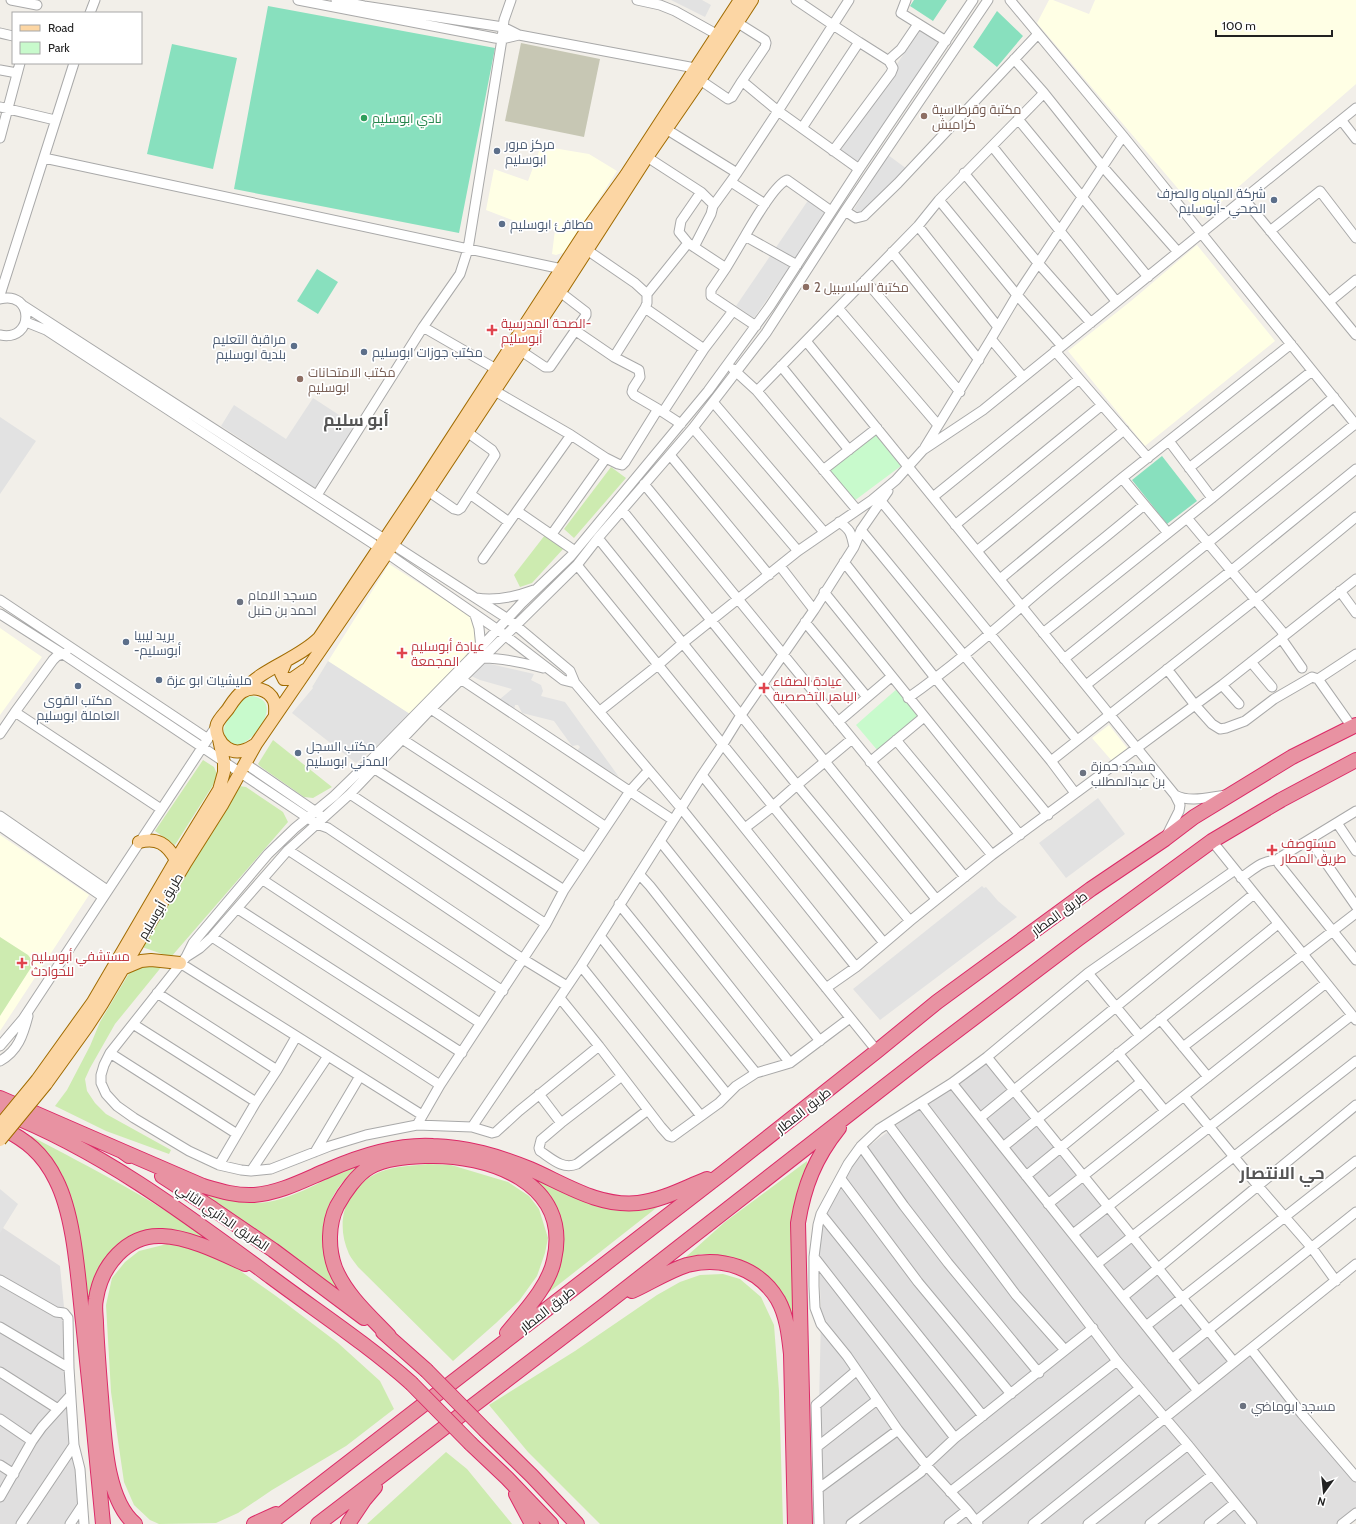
<svg xmlns="http://www.w3.org/2000/svg" width="1356" height="1524" font-family="Cabin,Cairo,sans-serif">
<rect width="100%" height="100%" fill="#f2efe9"/>
<path fill="#e0dfdf" d="M 986,1057 L 1234,1362 L 1251,1349 L 1356,1476 L 1356,1514 L 1344,1524 L 822,1524 L 819,1407 L 821,1316 L 818,1225 L 852,1159 Z
M 0,1226 L 60,1266 L 85,1524 L 0,1524 Z"/>
<path fill="#ffffe5" d="M 1049,0 L 1053,0 L 1089,14 L 1095,0 L 1356,0 L 1356,84 L 1203,218 L 1037,23 Z
M 541,146 L 589,154 L 617,171 L 565,252 L 556,255 L 552,254 L 555,230 L 512,220 L 486,210 L 494,169 L 528,181 Z
M 1197,245 L 1275,341 L 1145,446 L 1068,351 L 1131,301 Z
M 389,564 L 473,618 L 478,646 L 382,742 L 312,687 Z
M 0,628 L 42,657 L 0,715 Z
M 1109,725 L 1128,749 L 1112,761 L 1092,738 Z
M 0,835 L 89,895 L 0,1031 Z"/>
<path fill="#c7c7b4" d="M 521,43 L 600,59 L 584,137 L 505,121 Z"/>
<path fill="#cdebb0" d="M 611,467 L 626,478 L 574,538 L 564,529 Z
M 545,535 L 564,548 L 532,583 L 520,587 L 514,575 Z
M 273,740 L 332,787 L 313,798 L 304,797 L 261,767 L 258,764 Z
M 203,760 L 214,767 L 217,774 L 213,785 L 175,845 L 155,831 Z
M 239,786 L 246,787 L 283,812 L 288,822 L 171,957 L 142,947 Z
M 0,937 L 28,955 L 34,963 L 0,1016 Z
M 163,965 L 115,1024 L 90,1068 L 85,1079 L 87,1091 L 95,1103 L 106,1114 L 171,1150 L 169,1154 L 106,1131 L 55,1106 L 67,1090 L 90,1046 L 100,1022 L 131,970 L 142,967 Z
M 31,1136 C 92,1169 155,1199 210,1242 L 176,1230 L 145,1232 L 95,1283 L 86,1306 L 71,1209 L 30,1139 Z
M 498,1160 L 559,1189 L 660,1205 L 539,1300 L 559,1218 C 548,1185 527,1176 498,1160 Z
M 362,1161 C 339,1185 326,1198 324,1232 L 351,1299 L 194,1190 C 212,1195 231,1202 251,1203 C 288,1205 329,1176 362,1161 Z
M 807,1161 L 807,1172 L 794,1339 L 759,1271 L 734,1258 L 701,1254 L 678,1264 L 725,1222 Z
M 428,1164 L 451,1165 L 508,1182 L 529,1196 L 539,1209 L 548,1238 L 545,1253 L 537,1276 L 519,1301 L 496,1323 L 453,1361 L 358,1267 C 355,1263 351,1258 349,1254 C 334,1221 346,1186 380,1172 C 395,1166 412,1166 428,1164 Z
M 167,1244 L 212,1251 L 276,1296 L 338,1343 L 380,1381 L 394,1409 L 346,1446 L 272,1490 L 238,1513 L 216,1523 L 159,1524 L 150,1520 L 134,1505 L 124,1482 L 111,1392 L 106,1305 L 112,1278 L 125,1262 L 139,1251 Z
M 723,1274 L 740,1279 L 761,1297 L 774,1325 L 779,1391 L 783,1524 L 600,1524 L 528,1452 L 489,1405 L 575,1351 L 657,1295 L 680,1282 L 700,1275 Z
M 446,1452 L 467,1469 L 512,1524 L 367,1524 Z"/>
<path fill="#c8facc" d="M 875,434 L 901,466 L 854,501 L 828,471 Z
M 898,688 L 921,714 L 878,751 L 856,725 Z
M 251,696 C 288,700 250,745 238,745 C 229,745 221,735 225,725 C 227,720 232,715 235,710 C 238,706 241,701 245,698 C 247,697 249,697 251,696 Z"/>
<path fill="#88e0be" d="M 914,0 L 947,0 L 933,21 L 910,6 Z
M 268,6 L 495,48 L 459,233 L 234,189 Z
M 997,11 L 1023,36 L 997,67 L 973,47 Z
M 172,44 L 237,58 L 213,169 L 147,154 Z
M 317,269 L 338,282 L 318,314 L 297,301 Z
M 1162,456 L 1197,501 L 1167,524 L 1132,480 Z"/>
<path fill="#e2e2e2" d="M 671,0 L 702,0 L 711,5 L 705,17 Z
M 920,29 L 939,41 L 859,163 L 840,151 Z
M 888,155 L 907,169 L 861,215 L 854,209 Z
M 809,199 L 827,212 L 754,318 L 736,306 Z
M 313,398 L 356,426 L 315,488 L 221,426 L 234,405 L 286,439 Z
M 0,417 L 36,441 L 0,494 Z
M 328,661 L 410,714 L 382,742 L 381,742 L 356,763 L 292,713 L 313,688 L 312,687 Z
M 486,663 L 534,674 L 531,680 L 541,685 L 543,691 L 541,696 L 565,702 L 619,777 L 577,751 L 580,747 L 578,745 L 572,746 L 554,721 L 522,713 L 518,705 L 515,705 L 514,711 L 500,699 L 512,689 L 480,680 L 469,675 L 482,664 Z
M 1098,798 L 1125,834 L 1066,878 L 1039,843 Z
M 982,886 L 984,888 L 986,887 L 998,901 L 1017,917 L 880,1020 L 853,989 Z
M 0,1189 L 18,1204 L 0,1233 Z"/>
<g fill="none" stroke-linecap="round" stroke-linejoin="round">
<defs>
<path id="minor" d="M 11,0 L 37,5
M 298,0 L 495,38 L 502,39 L 519,35
M 336,0 L 364,6 L 503,27 L 519,35 L 695,68
M 637,0 L 660,5 L 675,11 L 718,35
M 796,0 L 833,25 L 849,0
M 906,0 L 901,13 L 946,41
M 1010,0 L 1123,136 L 1356,425
M 90,13 L 95,0
M 738,23 L 765,40 L 766,43 L 765,47 L 742,81
M 0,33 L 13,36
M 1014,59 L 1044,93 L 1103,167 L 1178,252
M 889,61 L 892,57 L 901,49 L 918,24
M 0,70 L 17,73
M 700,80 L 728,99 L 732,97 L 742,81 L 778,111 L 833,25 L 859,42
M 0,107 L 55,120
M 1018,119 L 1148,277
M 1342,121 L 1356,139
M 802,128 L 859,42 L 889,61 L 893,68 L 891,73 L 833,151
M 666,129 L 737,173 L 713,206 L 712,203 L 701,192
M 0,138 L 20,63
M 992,146 L 1116,301
M 647,157 L 701,192 L 681,221 L 679,232 L 688,243
M 44,158 L 562,269
M 737,173 L 778,111 L 859,169
M 964,173 L 1038,263 L 1091,323
M 731,182 L 765,204
M 1244,199 L 1356,335
M 939,200 L 1017,295 L 1062,346
M 845,211 L 856,218 L 864,216 L 898,183 L 1038,34
M 918,226 L 998,327
M 1270,231 L 1320,191 L 1356,238
M 745,236 C 752,224 775,184 787,180 L 831,211
M 694,247 L 711,214 L 713,206
M 587,250 L 635,283 L 647,294 L 647,303 L 645,308 L 614,357
M 892,252 L 979,360
M 726,268 L 745,236 L 797,265
M 865,280 L 960,392
M 647,294 L 688,243 L 726,268 L 711,290 L 711,296 L 756,326
M 0,295 L 74,63
M 0,299 C 34,290 35,342 0,335
M 1329,302 L 1356,280
M 24,306 L 508,619 L 570,671 L 575,683 L 681,808 L 877,1051
M 645,308 L 704,349 L 663,412
M 838,308 L 938,425
M 26,322 L 46,330 L 378,547 L 498,630 L 563,680 L 575,683
M 423,327 L 496,369
M 576,331 L 614,357 L 639,370 L 640,377 L 633,388 L 632,392 L 634,395 L 658,409
M 991,339 L 1023,377
M 806,341 L 1175,795 L 1180,805 L 1179,811 L 1167,835
M 704,349 L 733,311
M 521,351 L 545,367 L 550,367 L 586,315 L 586,312 L 560,292
M 1055,351 L 1148,458
M 781,366 L 849,450
M 733,369 L 757,391 L 857,510
M 495,391 L 571,435
M 757,391 L 918,226 L 939,200 L 1044,93
M 713,402 L 824,532
M 693,428 L 798,551
M 1169,441 L 1212,498
M 925,447 L 991,339 L 1017,295 L 1123,136
M 670,455 L 769,575
M 606,458 L 618,464 L 622,465 L 625,462 L 658,409 L 681,424
M 1189,468 L 1312,371
M 823,470 L 877,428
M 1122,478 L 1168,533
M 644,484 L 965,877
M 428,491 L 454,509 L 458,510 L 461,508 L 495,455 L 492,450 L 467,432
M 470,494 L 509,522
M 317,495 L 423,327 L 460,274 L 468,249 L 502,39 L 504,20 L 511,0
M 933,497 L 1079,379
M 881,501 L 1077,740
M 622,510 L 936,899
M 517,511 L 571,435 L 606,458 L 552,534
M 1187,518 L 1285,635
M 839,522 C 851,530 851,533 854,547
M 955,525 L 1102,405
M 861,530 L 1051,761 L 1075,793
M 598,538 L 797,785 L 910,921
M 977,551 L 1124,430
M 483,559 L 517,511 L 575,551
M 844,562 L 936,679 L 1048,815
M 577,565 L 884,943
M 780,566 L 814,610
M 1000,579 L 1122,478 L 1291,344
M 1340,591 L 1356,613
M 824,592 L 1020,835
M 476,598 C 495,601 515,597 534,590
M 0,600 L 208,739
M 0,614 L 63,654 L 308,818 L 317,824 L 328,828 L 523,959 L 567,986
M 475,615 L 479,628 L 481,648
M 805,622 L 867,697
M 1043,633 L 1212,498 L 1334,397
M 1281,638 L 1302,668
M 484,658 C 504,658 524,663 543,668
M 1064,659 L 1355,424
M 1251,662 L 1272,687
M 1167,669 L 1195,705 L 1212,724 L 1220,729 L 1226,728 L 1245,721 L 1274,699 L 1312,677 L 1318,679
M 462,680 L 673,820
M 1086,685 L 1232,570 L 1356,469
M 1222,685 L 1239,704
M 908,698 C 948,670 985,638 1022,606 C 1062,571 1104,539 1144,505
M 431,709 L 606,827
M 600,711 L 658,665 L 683,643 L 798,551 L 872,500 L 896,480 L 923,450 L 983,410 L 1356,108
M 15,712 L 161,809
M 838,722 L 891,677
M 1352,727 L 1318,679 L 1356,654
M 0,734 L 15,712 L 53,660 L 57,656 L 66,653
M 402,739 L 585,858
M 896,740 L 992,855
M 1051,761 L 1255,600 L 1356,517
M 870,762 L 924,717
M 246,764 L 319,814
M 375,769 L 564,890
M 702,775 L 856,967
M 350,794 L 546,924
M 1175,795 C 1190,803 1209,797 1226,795
M 0,816 L 107,890
M 1337,823 L 1356,851
M 0,826 L 103,897
M 745,828 L 772,807 L 797,785 L 852,739
M 1310,840 L 1356,906
M 660,841 L 820,1041
M 1212,841 L 1356,1020
M 288,850 L 503,991
M 1278,860 L 1279,864 L 1356,960
M 639,874 L 650,886 L 790,1063
M 1241,878 C 1254,869 1262,860 1278,860 L 1279,858 L 1356,811
M 263,880 L 480,1023
M 619,904 L 756,1073
M 238,909 L 462,1053
M 600,936 L 727,1094
M 212,937 L 440,1085
M 186,957 L 200,948 L 212,937 L 288,850 L 350,794 L 431,709 L 577,565 L 598,538 L 693,428 L 766,333 L 845,211 L 988,0
M 180,963 L 422,1115
M 581,966 L 701,1116
M 1088,973 L 1140,1036
M 826,988 L 856,967 L 910,921 L 992,855 L 1222,685 L 1356,579
M 157,993 L 277,1070
M 560,998 L 599,1046 L 661,1127 L 669,1136 L 672,1137 L 719,1103 L 736,1086 L 756,1073 L 790,1063 L 850,1018
M 1160,1019 L 1208,1077
M 133,1024 L 256,1102
M 0,1046 L 23,1019 L 217,725
M 599,1046 L 519,1111 L 496,1132 L 492,1133 L 472,1127 L 417,1125 L 366,1135 L 330,1146 L 271,1169 L 251,1171 L 241,1170 L 219,1165 L 189,1151 L 134,1118 L 117,1106 L 106,1094 L 101,1083 L 101,1075 L 104,1065 L 110,1053 L 186,957 L 193,943 L 203,931 L 268,854 L 295,828 L 334,796 L 369,762 L 469,660 L 522,603 L 571,556 L 708,391 L 770,306 L 859,169 L 973,0
M 1183,1047 L 1356,913
M 110,1053 L 237,1134
M 1118,1053 L 1165,1111
M 987,1057 L 1234,1362
M 0,1061 C 18,1051 23,1035 28,1016
M 622,1076 L 561,1123 L 541,1140 L 539,1148 L 540,1151 C 552,1159 563,1170 577,1164 L 648,1110
M 952,1083 L 1198,1391
M 539,1094 L 561,1123
M 1184,1096 L 1258,1186 L 1312,1248 L 1336,1281
M 921,1103 L 1117,1361 L 1188,1445 L 1252,1524
M 980,1118 L 1254,894
M 888,1124 L 1016,1295 L 1065,1350
M 417,1125 L 440,1085 L 546,924 L 564,890 L 630,791 L 649,770
M 472,1127 L 581,966 L 702,775 L 723,744 L 741,715 L 814,610 L 854,547 L 861,530 L 888,491
M 861,1146 L 904,1206 L 948,1263 L 1039,1373
M 1003,1147 L 1278,924
M 315,1152 L 360,1076
M 219,1165 L 256,1102 L 277,1070 L 296,1037
M 251,1171 L 328,1056
M 1026,1176 L 1141,1082
M 841,1179 L 918,1282 L 1011,1394
M 1048,1204 L 1326,983
M 821,1214 L 983,1416
M 1073,1234 L 1352,1015
M 814,1257 L 955,1438
M 1097,1264 L 1356,1061
M 0,1280 L 56,1312 L 64,1313 L 68,1318 L 69,1368 L 74,1445 L 80,1469 L 84,1524
M 1123,1297 L 1356,1105
M 1146,1326 L 1356,1161
M 0,1327 L 69,1368
M 1251,1349 L 1302,1414 L 1356,1477
M 1172,1359 L 1356,1212
M 0,1372 L 58,1409
M 0,1419 L 32,1441
M 817,1447 L 877,1400
M 0,1465 L 14,1474
M 818,1489 L 898,1430
M 950,1492 L 1117,1361
M 0,1497 L 32,1441 L 42,1427 L 70,1396
M 976,1521 L 1140,1388
M 21,1524 L 74,1445
M 70,1524 L 82,1506
M 819,1524 L 816,1405 L 856,1371
M 851,1524 L 921,1472 L 926,1465 L 955,1438 L 1093,1328
M 949,1524 L 967,1510
M 978,1524 L 967,1510 L 926,1465 L 898,1430 L 847,1356 L 821,1324 L 815,1308 L 814,1286 L 814,1257 L 818,1225 L 821,1214 L 848,1164 L 861,1146 L 879,1129 L 952,1083 L 987,1057 L 1088,973 L 1235,870
M 1033,1524 L 1356,1264
M 1088,1524 L 1188,1445
M 1150,1524 L 1212,1475
M 1209,1524 L 1235,1503
M 1342,1524 L 1356,1513"/>
<path id="major" d="M 286,661 L 281,673 L 284,679 L 292,679 L 305,670
M 242,692 C 263,667 297,660 319,638 L 421,485 L 588,228 L 626,175 L 740,0
M 275,716 C 275,711 276,706 274,701 C 269,689 253,685 242,692 C 236,696 232,703 228,709 C 225,713 219,719 217,724 C 214,733 220,743 227,748 C 237,755 247,750 256,744 L 387,553 L 560,292 L 647,157 L 700,80 L 752,0
M 139,842 C 157,837 167,844 176,860
M 122,969 L 141,961 L 151,960 L 180,963
M 37,1080 L 93,1002 L 176,860 L 219,790 L 224,772 L 224,763 L 219,739
M 46,1084 L 87,1027 L 102,1004 L 186,862 L 222,805 L 256,744"/>
<path id="highway" d="M 0,1098 L 122,1151 L 129,1156
M 0,1111 C 99,1149 186,1214 271,1277 C 318,1312 367,1344 411,1383
M 0,1127 C 26,1140 43,1153 56,1180 C 75,1217 78,1280 83,1322 C 90,1389 97,1457 103,1524
M 122,1151 L 203,1186 C 220,1191 236,1196 254,1195 C 280,1193 304,1180 328,1170 C 360,1156 398,1144 433,1146 C 468,1147 498,1156 530,1169 C 565,1184 598,1207 638,1203 C 663,1200 684,1188 707,1179
M 162,1176 L 213,1209 L 273,1250 L 364,1318
M 632,1291 C 650,1283 668,1271 687,1265 C 722,1256 759,1268 778,1300 C 787,1316 789,1336 791,1354 L 795,1524
M 383,1332 L 426,1370
M 389,1336 C 370,1316 346,1295 335,1268 C 328,1249 328,1224 337,1206 C 344,1193 357,1174 370,1167 C 386,1158 408,1157 426,1156 C 488,1154 572,1182 554,1260 C 549,1286 524,1312 507,1333
M 486,1431 L 532,1476 L 577,1524
M 471,1444 L 507,1478 L 551,1524
M 516,1494 L 532,1524
M 135,1524 C 105,1499 104,1433 101,1397 C 99,1372 97,1348 96,1323 C 96,1316 94,1307 96,1299 C 101,1266 127,1234 162,1236 C 189,1237 221,1253 245,1264
M 254,1524 L 276,1514
M 269,1524 L 724,1172 L 877,1051 L 937,1002 L 1091,889 L 1165,839 L 1194,817 L 1292,757 L 1356,725
M 318,1524 L 606,1304 L 925,1055 L 1078,939 L 1212,841 L 1281,800 L 1356,760
M 348,1524 L 364,1500 L 375,1487
M 805,1524 L 798,1223 C 804,1186 815,1158 839,1128"/>
</defs>
<use href="#minor" stroke="#a9a9a9" stroke-width="11"/>
<use href="#major" stroke="#a06b00" stroke-width="14"/>
<use href="#highway" stroke="#dc2a67" stroke-width="16"/>
<use href="#minor" stroke="#fff" stroke-width="9"/>
<use href="#major" stroke="#fcd6a4" stroke-width="12"/>
<use href="#highway" stroke="#e892a2" stroke-width="14"/>
<defs>
<path id="major-bridge" d="M 0,1125 L 37,1080
M 0,1140 L 46,1084"/>
<path id="highway-bridge" d="M 426,1370 L 486,1431
M 411,1383 L 471,1444"/>
</defs>
<use href="#major-bridge" stroke="#a06b00" stroke-width="14" stroke-linecap="butt"/>
<use href="#highway-bridge" stroke="#dc2a67" stroke-width="16" stroke-linecap="butt"/>
<use href="#major-bridge" stroke="#fcd6a4" stroke-width="12"/>
<use href="#highway-bridge" stroke="#e892a2" stroke-width="14"/>
</g>
<g fill="#8d6e63" stroke="#fff" stroke-width="1.5">
<circle cx="924" cy="116" r="4"/>
<circle cx="806" cy="287" r="4"/>
<circle cx="300" cy="379" r="4"/>
</g>
<circle fill="#2e9e5b" stroke="#fff" stroke-width="1.5" cx="364" cy="118" r="4"/>
<g fill="#5c6f8a" stroke="#fff" stroke-width="1.5">
<circle cx="497" cy="151" r="4"/>
<circle cx="1274" cy="200" r="4"/>
<circle cx="502" cy="224" r="4"/>
<circle cx="294" cy="346" r="4"/>
<circle cx="364" cy="352" r="4"/>
<circle cx="126" cy="642" r="4"/>
<circle cx="159" cy="680" r="4"/>
<circle cx="78" cy="686" r="4"/>
<circle cx="298" cy="753" r="4"/>
</g>
<g fill="#e0444e" stroke="#fff" stroke-width="1.5">
<path d="M490 324h4v4h4v4h-4v4h-4v-4h-4v-4h4z"/>
<path d="M400 647h4v4h4v4h-4v4h-4v-4h-4v-4h4z"/>
<path d="M762 682h4v4h4v4h-4v4h-4v-4h-4v-4h4z"/>
<path d="M1270 844h4v4h4v4h-4v4h-4v-4h-4v-4h4z"/>
<path d="M20 957h4v4h4v4h-4v4h-4v-4h-4v-4h4z"/>
</g>
<g fill="#6b7280" stroke="#fff" stroke-width="1.5">
<circle cx="240" cy="602" r="4"/>
<circle cx="1083" cy="773" r="4"/>
<circle cx="1243" cy="1406" r="4"/>
</g>
<g text-anchor="middle" stroke-width="3.5" stroke-linejoin="round" paint-order="stroke">
<g font-size="13" fill="#785e54" stroke="#fff" text-anchor="start">
<text x="932" y="114">مكتبة وقرطاسية<tspan x="932" dy="15">كراميش</tspan></text>
<text x="814" y="292">مكتبة السلسبيل 2</text>
<text x="308" y="377">مكتب الامتحانات<tspan x="308" dy="15">ابوسليم</tspan></text>
</g>
<g font-size="13" fill="#27864d" stroke="#fff" text-anchor="start">
<text x="372" y="123">نادي ابوسليم</text>
</g>
<g font-size="13" fill="#4e5e75" stroke="#fff" text-anchor="start">
<text x="505" y="149">مركز مرور<tspan x="505" dy="15">ابوسليم</tspan></text>
<text x="1266" y="198" text-anchor="end">شركة المياه والصرف<tspan x="1266" dy="15">الصحي -أبوسليم</tspan></text>
<text x="510" y="229">مطافئ ابوسليم</text>
<text x="286" y="344" text-anchor="end">مراقبة التعليم<tspan x="286" dy="15">بلدية ابوسليم</tspan></text>
<text x="372" y="357">مكتب جوزات ابوسليم</text>
<text x="134" y="640">بريد ليبيا<tspan x="134" dy="15">-أبوسليم</tspan></text>
<text x="167" y="685">مليشيات ابو عزة</text>
<text x="78" y="705" text-anchor="middle">مكتب القوى<tspan x="78" dy="15">العاملة ابوسليم</tspan></text>
<text x="306" y="751">مكتب السجل<tspan x="306" dy="15">المدني ابوسليم</tspan></text>
</g>
<g font-size="13" fill="#be3a42" stroke="#fff" text-anchor="start">
<text x="501" y="328">الصحة المدرسية-<tspan x="501" dy="15">أبوسليم</tspan></text>
<text x="411" y="651">عيادة أبوسليم<tspan x="411" dy="15">المجمعة</tspan></text>
<text x="773" y="686">عيادة الصفاء<tspan x="773" dy="15">الباهر التخصصية</tspan></text>
<text x="1281" y="848">مستوصف<tspan x="1281" dy="15">طريق المطار</tspan></text>
<text x="31" y="961">مستشفي أبوسليم<tspan x="31" dy="15">للحوادث</tspan></text>
</g>
<g font-size="13" fill="#5b616d" stroke="#fff" text-anchor="start">
<text x="248" y="600">مسجد الامام<tspan x="248" dy="15">احمد بن حنبل</tspan></text>
<text x="1091" y="771">مسجد حمزة<tspan x="1091" dy="15">بن عبدالمطلب</tspan></text>
<text x="1251" y="1411">مسجد ابوماضي</text>
</g>
<g font-size="13" fill="#222" stroke="#fff">
<text transform="translate(160 906) rotate(-59)" y="5">طريق أبوسليم</text>
<text transform="translate(1059 913) rotate(-36)" y="5">طريق المطار</text>
<text transform="translate(803 1110) rotate(-38)" y="5">طريق المطار</text>
<text transform="translate(223 1217) rotate(34)" y="5">الطريق الدائري الثاني</text>
<text transform="translate(547 1309) rotate(-38)" y="5">طريق المطار</text>
</g>
<g font-size="17" font-weight="bold" fill="#555" stroke="#fff">
<text x="356" y="426">أبو سليم</text>
<text x="1282" y="1179">حي الانتصار</text>
</g>
</g>
<rect x="12" y="12" width="130" height="52" fill="#ffffff" stroke="#a7a7a7"/>
<rect x="20" y="25" width="20" height="6" fill="#fcd6a4" stroke="#a7a7a7"/>
<text x="48" y="32" font-size="12" fill="#222222">Road</text>
<rect x="20" y="42" width="20" height="12" fill="#c8facc" stroke="#a7a7a7"/>
<text x="48" y="52" font-size="12" fill="#222222">Park</text>
<g transform="translate(1324 1492) rotate(195)" stroke="#ffffff" stroke-width="3" paint-order="stroke">
<path d="M0-3L7 15L0 10L-7 15Z" fill="#222222"/>
<text y="-6" font-size="11" font-weight="bold" text-anchor="middle" fill="#222222">N</text>
</g>
<path d="M1216 30v6h116v-6" fill="none" stroke="#222222" stroke-width="2"/>
<text x="1222" y="30" font-size="12" fill="#222222" stroke="#ffffff" stroke-width="3" paint-order="stroke">100 m</text>
</svg>
